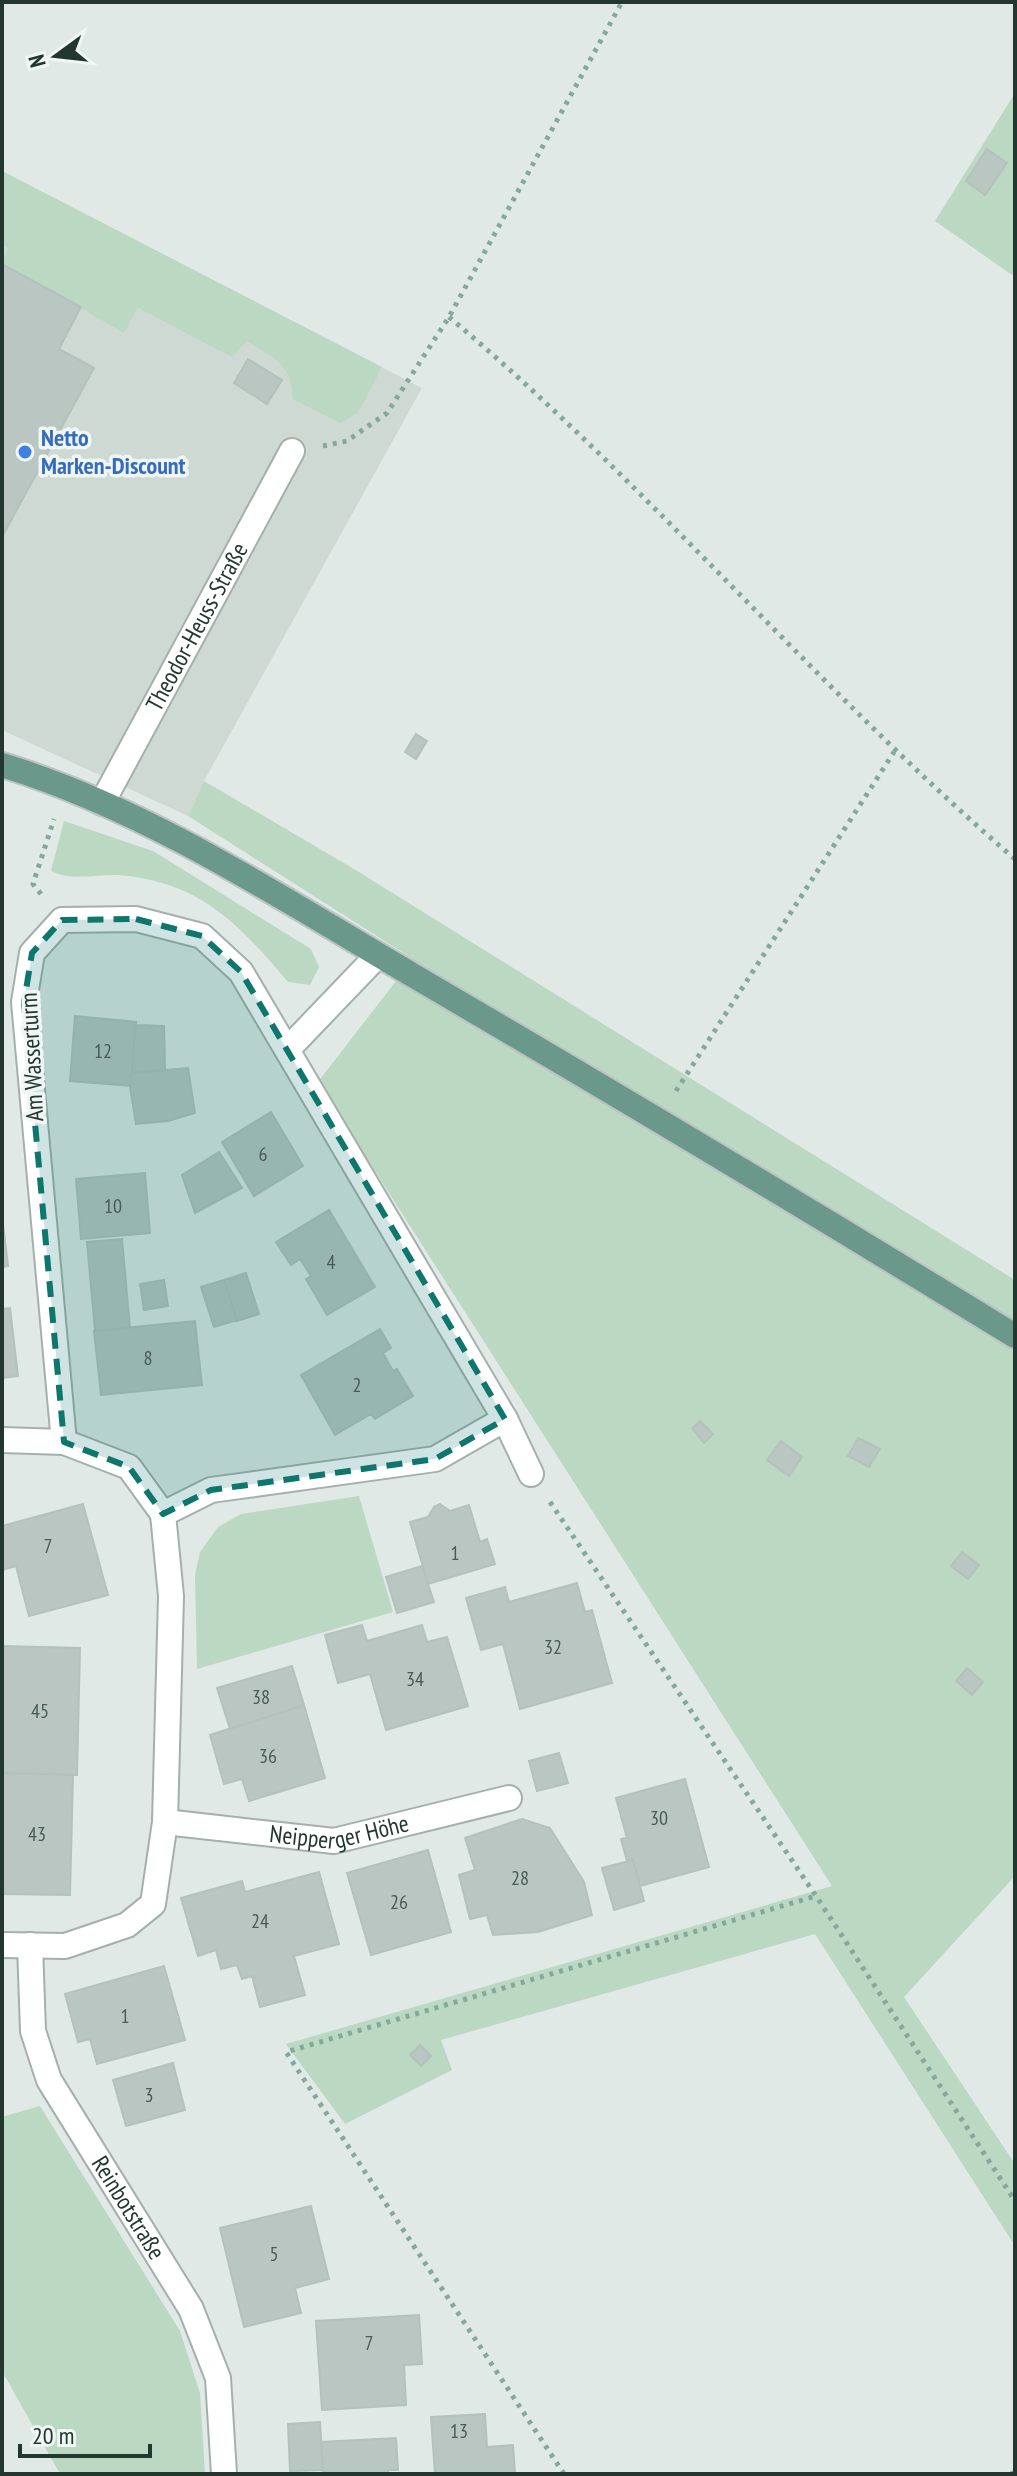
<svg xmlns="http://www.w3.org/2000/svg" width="1017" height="2476" font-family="'PT Sans Narrow',sans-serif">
<rect width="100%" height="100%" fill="#e0e9e5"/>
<path fill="#cfd9d4" d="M 2,171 L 422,388 L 204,781 L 188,816 L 2,730 Z"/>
<path fill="#bbd8c2" d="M 1015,93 L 1015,270 L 1012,275 L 935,221 Z
M 2,171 L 382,367 L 358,413 L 340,423 L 293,399 C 290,361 276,360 247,341 L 232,357 L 138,308 L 124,333 L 2,262 L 8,248 L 2,245 Z
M 204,781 L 354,869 L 1015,1280 L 1015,1876 L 904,1997 L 1015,2164 L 1015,2246 L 815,1934 L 441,2040 L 452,2070 L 345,2124 L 286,2044 L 832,1886 L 318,1082 L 413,959 L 188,816 Z
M 64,821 L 153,851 L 311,949 L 319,967 L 310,985 L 288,982 C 241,927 205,886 129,876 C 103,872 75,883 51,871 Z
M 359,1496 L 393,1612 L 197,1669 L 195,1575 L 200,1552 L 218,1527 L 241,1514 Z
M 40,2106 L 180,2331 L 200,2393 L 205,2474 L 60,2474 L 2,2371 L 2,2117 Z"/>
<path fill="#b9c6c1" stroke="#b3c2bb" stroke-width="2" d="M 987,149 L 1007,163 L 985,195 L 966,181 Z
M 2,264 L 81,307 L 59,349 L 94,368 L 2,537 Z
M 248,359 L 282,380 L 267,404 L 234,383 Z
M 416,734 L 427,741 L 416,759 L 405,752 Z
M 75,1016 L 136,1022 L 131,1086 L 70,1081 Z
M 135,1025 L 164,1026 L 165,1069 L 132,1073 Z
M 188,1068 L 195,1113 L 168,1121 L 136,1124 L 130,1087 L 132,1073 Z
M 271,1112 L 303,1166 L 254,1196 L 222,1142 Z
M 219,1152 L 242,1188 L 195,1213 L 182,1175 Z
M 145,1173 L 150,1233 L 81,1239 L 76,1179 Z
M 329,1210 L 375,1287 L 327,1315 L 306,1279 L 311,1276 L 300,1259 L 291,1265 L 276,1242 Z
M 2,1216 L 8,1266 L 2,1267 Z
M 122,1239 L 130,1328 L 95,1331 L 87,1242 Z
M 246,1273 L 259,1314 L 237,1321 L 224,1280 Z
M 164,1280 L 168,1306 L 144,1310 L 140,1284 Z
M 224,1280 L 237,1320 L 214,1327 L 201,1287 Z
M 10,1308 L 18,1376 L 2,1378 L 2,1309 Z
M 195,1321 L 202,1385 L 101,1395 L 94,1331 Z
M 380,1329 L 391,1348 L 383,1353 L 393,1371 L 397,1369 L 413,1396 L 375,1419 L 371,1414 L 335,1435 L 301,1375 Z
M 700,1421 L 713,1434 L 704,1443 L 692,1428 Z
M 858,1438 L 880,1449 L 869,1467 L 848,1456 Z
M 781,1441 L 802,1457 L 789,1476 L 767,1460 Z
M 83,1504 L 108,1595 L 29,1616 L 16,1566 L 2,1570 L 2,1526 Z
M 440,1504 L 450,1511 L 469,1505 L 480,1542 L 487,1539 L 495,1564 L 428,1584 L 410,1522 L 428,1517 L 434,1507 Z
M 962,1552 L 979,1565 L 968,1579 L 951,1566 Z
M 422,1566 L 434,1602 L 397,1613 L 386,1577 Z
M 577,1583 L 585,1612 L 592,1610 L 612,1683 L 520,1709 L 503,1644 L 481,1650 L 466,1598 L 505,1587 L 509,1602 Z
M 362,1625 L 367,1641 L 422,1625 L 427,1642 L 447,1637 L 468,1706 L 386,1730 L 370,1674 L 338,1683 L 325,1635 Z
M 2,1646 L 80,1648 L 77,1775 L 2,1773 Z
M 292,1666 L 304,1705 L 230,1729 L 217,1688 Z
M 967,1668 L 983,1682 L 972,1695 L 956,1681 Z
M 304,1705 L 325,1778 L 249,1801 L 242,1779 L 224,1784 L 210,1735 Z
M 559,1753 L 568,1783 L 537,1791 L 529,1761 Z
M 2,1773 L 73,1775 L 70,1895 L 2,1894 Z
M 685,1779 L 709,1867 L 640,1886 L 633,1859 L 627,1861 L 621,1839 L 627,1838 L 616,1798 Z
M 522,1819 L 550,1828 L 584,1882 L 592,1915 L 538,1932 L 493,1935 L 487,1915 L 470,1919 L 459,1875 L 475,1870 L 465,1838 Z
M 428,1850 L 451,1932 L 371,1955 L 347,1873 Z
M 633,1860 L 644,1901 L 614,1910 L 602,1868 Z
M 319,1872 L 339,1944 L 294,1956 L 305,1995 L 260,2007 L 252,1976 L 242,1979 L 237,1965 L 221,1969 L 216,1950 L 198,1956 L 181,1898 L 242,1881 L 245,1892 Z
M 164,1966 L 185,2040 L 97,2064 L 90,2039 L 78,2042 L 65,1994 Z
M 420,2045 L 431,2056 L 421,2066 L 410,2055 Z
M 173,2063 L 185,2110 L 126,2126 L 113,2080 Z
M 311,2206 L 329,2279 L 295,2288 L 301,2313 L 244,2327 L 220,2228 Z
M 419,2315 L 422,2364 L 404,2365 L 406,2405 L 322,2410 L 316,2321 Z
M 485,2414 L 487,2447 L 513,2445 L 515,2474 L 435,2474 L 431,2417 Z
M 320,2422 L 323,2470 L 290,2471 L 288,2424 Z
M 396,2438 L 398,2470 L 388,2470 L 388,2474 L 323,2474 L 321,2442 Z"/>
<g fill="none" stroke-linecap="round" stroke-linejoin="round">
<defs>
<g id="minor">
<path id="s1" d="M 102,803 L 292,451"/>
<path d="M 505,1419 L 531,1474"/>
<path d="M 2,1440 L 64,1442 L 129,1467 L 163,1514 L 211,1490 L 435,1459 L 505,1419 L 287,1050 L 378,955"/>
<path d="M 64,1442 L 24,1002 L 32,953 L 62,920 L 136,919 L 202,936 L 241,972 L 287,1050"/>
<path id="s2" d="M 165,1822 L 334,1841 L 509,1798"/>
<path d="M 2,1945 L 65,1946 L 127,1925 L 153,1904 L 165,1822 L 171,1596 L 163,1514"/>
<path id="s3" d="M 30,1945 L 33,2031 L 49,2080 L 191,2309 L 218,2378 L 224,2474"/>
</g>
<path id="major" d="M 2,765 C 149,810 283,899 414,976 C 616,1094 816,1214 1015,1336"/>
</defs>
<use href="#minor" stroke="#a4b0ab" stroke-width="28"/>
<use href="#major" stroke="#bdc3c1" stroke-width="28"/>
<path stroke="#84a99c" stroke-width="5" stroke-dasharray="4 6" stroke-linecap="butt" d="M 449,317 C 649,485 817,689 1015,859
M 323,446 L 347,441 L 387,413 L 449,317 L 622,2
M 41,894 L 33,884 L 54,819
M 676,1091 L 894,752
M 550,1502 L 816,1896 L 1015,2201
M 564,2474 L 286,2052 L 816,1896
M 1011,2474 L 1015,2472"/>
<use href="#minor" stroke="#fff" stroke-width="24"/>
<use href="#major" stroke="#6a998c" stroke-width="24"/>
</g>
<path fill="#0f766e" fill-opacity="0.2" stroke="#0f766e" stroke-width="6" stroke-dasharray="16 10" stroke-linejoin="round" d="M 136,919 L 202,936 L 241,972 L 505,1419 L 435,1459 L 211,1490 L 163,1514 L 129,1467 L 64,1442 L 24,1002 L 32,953 L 62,920 Z"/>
<circle fill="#3f7fe0" stroke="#f0f6f3" stroke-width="3" cx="25" cy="452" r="8"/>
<g text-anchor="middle" stroke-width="7" stroke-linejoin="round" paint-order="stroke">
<g font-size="20" fill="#485b55">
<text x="103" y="1058">12</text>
<text x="263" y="1161">6</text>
<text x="113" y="1213">10</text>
<text x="331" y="1269">4</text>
<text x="148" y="1365">8</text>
<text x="357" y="1392">2</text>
<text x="48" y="1553">7</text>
<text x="455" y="1560">1</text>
<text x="553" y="1654">32</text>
<text x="415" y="1686">34</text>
<text x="261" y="1704">38</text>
<text x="40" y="1718">45</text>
<text x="268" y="1763">36</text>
<text x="659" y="1825">30</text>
<text x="37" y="1841">43</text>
<text x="520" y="1885">28</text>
<text x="399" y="1909">26</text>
<text x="260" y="1928">24</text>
<text x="125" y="2023">1</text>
<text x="149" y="2102">3</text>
<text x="274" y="2261">5</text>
<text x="369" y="2350">7</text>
<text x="459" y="2438">13</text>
</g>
<g font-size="24" font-weight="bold" fill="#366cbe" stroke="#f0f6f3" text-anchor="start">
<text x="41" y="446">Netto<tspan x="41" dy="28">Marken-Discount</tspan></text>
</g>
<g font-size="24" fill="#233731" stroke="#f0f6f3">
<text dy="8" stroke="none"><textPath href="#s1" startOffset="200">Theodor-Heuss-Straße</textPath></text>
<text transform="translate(32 1057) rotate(-93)" y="8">Am Wasserturm</text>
<text dy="8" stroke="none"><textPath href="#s2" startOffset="176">Neipperger Höhe</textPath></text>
<text dy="8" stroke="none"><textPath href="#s3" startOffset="288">Reinbotstraße</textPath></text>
</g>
</g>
<rect width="1017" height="2476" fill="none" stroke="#233731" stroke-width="8"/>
<g transform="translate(56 56) rotate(255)" stroke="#f0f6f3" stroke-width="6" paint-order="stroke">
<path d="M0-6L14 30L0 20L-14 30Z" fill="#233731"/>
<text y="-12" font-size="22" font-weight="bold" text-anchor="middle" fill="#233731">N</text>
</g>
<path d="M20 2444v12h130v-12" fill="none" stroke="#233731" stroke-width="4"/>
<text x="32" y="2444" font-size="24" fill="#233731" stroke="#f0f6f3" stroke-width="6" paint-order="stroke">20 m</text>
</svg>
